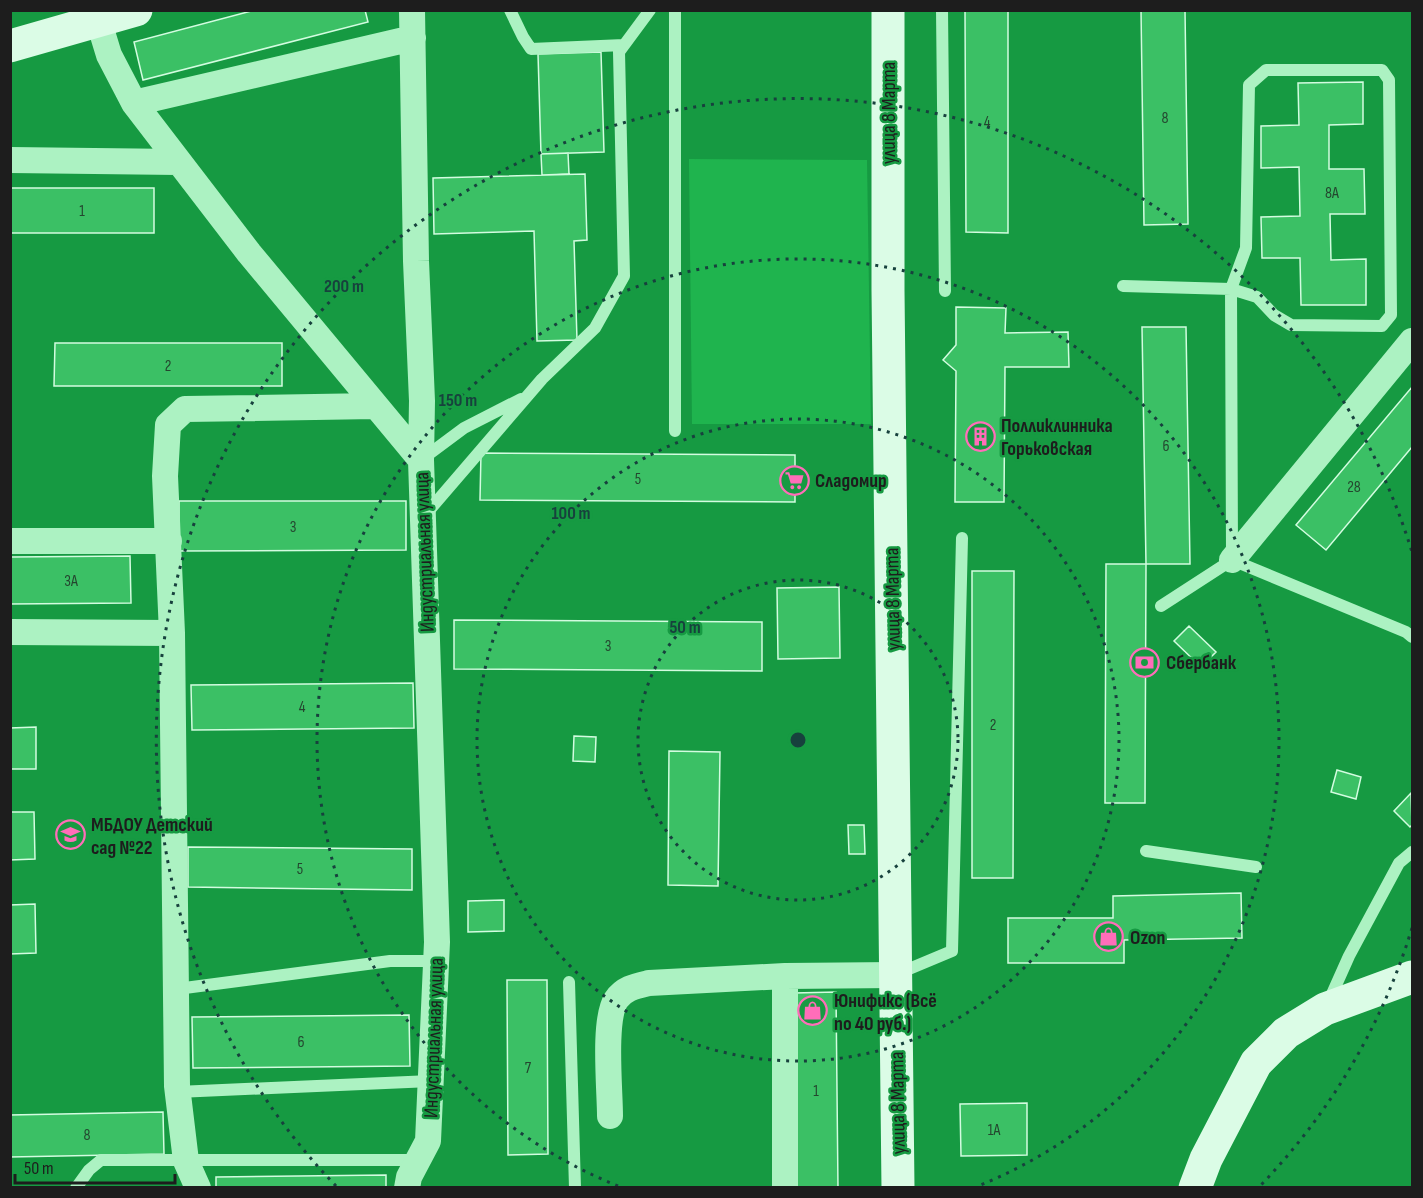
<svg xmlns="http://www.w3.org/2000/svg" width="1423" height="1198" font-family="'Sofia Sans Condensed',sans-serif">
<rect width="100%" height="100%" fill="#169a42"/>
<path fill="#1fb44e" d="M 689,159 L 867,160 L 871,424 L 692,424 Z"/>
<path fill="#3bc065" stroke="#d3fce0" stroke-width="1.5" d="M 255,10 L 365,10 L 368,22 L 143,80 L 134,42 Z
M 965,10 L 1008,10 L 1008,233 L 966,232 Z
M 1141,10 L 1185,10 L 1188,224 L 1144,225 Z
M 601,52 L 604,152 L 541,154 L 538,54 Z
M 1363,82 L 1363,124 L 1329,125 L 1329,169 L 1364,169 L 1365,214 L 1330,214 L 1331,260 L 1366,259 L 1366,305 L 1301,305 L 1300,258 L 1262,258 L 1261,217 L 1300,216 L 1299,167 L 1261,168 L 1261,126 L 1299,125 L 1298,83 Z
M 568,153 L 569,174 L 542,175 L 541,154 Z
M 585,174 L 587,240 L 574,241 L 577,340 L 537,341 L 534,231 L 434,234 L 433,178 Z
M 10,188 L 154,188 L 154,233 L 10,233 Z
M 956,307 L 1006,308 L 1005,333 L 1068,332 L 1069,367 L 1005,367 L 1004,502 L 955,502 L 956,371 L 943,360 L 956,345 Z
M 1142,327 L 1186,327 L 1190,564 L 1146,564 Z
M 55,343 L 282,343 L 282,386 L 54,386 Z
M 1412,387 L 1412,447 L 1326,550 L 1296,525 Z
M 481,453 L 795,455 L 795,502 L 480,500 Z
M 179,501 L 406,501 L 406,550 L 179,551 Z
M 130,556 L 131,603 L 10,604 L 10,557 Z
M 1106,564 L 1146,564 L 1145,803 L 1105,803 Z
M 972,571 L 1014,571 L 1013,878 L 972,878 Z
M 839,587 L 840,658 L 778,659 L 777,588 Z
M 454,620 L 762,622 L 762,671 L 454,669 Z
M 1189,626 L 1216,652 L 1201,667 L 1174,641 Z
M 413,683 L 414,728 L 192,730 L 191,685 Z
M 36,727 L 36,769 L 10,769 L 10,728 Z
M 574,736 L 596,737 L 595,762 L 573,761 Z
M 669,751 L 720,752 L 718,886 L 668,885 Z
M 1337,770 L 1361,777 L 1356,799 L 1331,792 Z
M 1411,793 L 1412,825 L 1410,827 L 1394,811 Z
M 10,812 L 34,812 L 35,859 L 10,860 Z
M 848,825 L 864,825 L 865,854 L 849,854 Z
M 188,847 L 412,849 L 412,890 L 188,887 Z
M 1241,893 L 1242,938 L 1124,940 L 1124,963 L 1008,963 L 1008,918 L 1113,918 L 1113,896 Z
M 504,900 L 504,931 L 468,932 L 468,901 Z
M 35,904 L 36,953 L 10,954 L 10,905 Z
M 507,980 L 547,980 L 548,1154 L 508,1155 Z
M 836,992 L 838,1188 L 796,1188 L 794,993 Z
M 409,1015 L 410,1066 L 193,1068 L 192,1017 Z
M 1027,1103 L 1027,1155 L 961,1156 L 960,1104 Z
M 163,1112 L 164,1154 L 10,1157 L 10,1115 Z
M 386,1175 L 386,1188 L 216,1188 L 216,1177 Z"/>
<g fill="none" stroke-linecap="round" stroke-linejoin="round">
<path stroke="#acf2c2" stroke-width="12" d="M 510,10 L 523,37 L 531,49 L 624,45
M 942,10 L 945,291
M 1123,286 L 1231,289 L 1257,297 L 1274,315 L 1291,325 L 1382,326 L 1391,315 L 1389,80 L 1382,70 L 1266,70 L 1249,85 L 1246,248 L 1231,289 L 1232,554
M 675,431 L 675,10
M 421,460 L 464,428 L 521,399
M 426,514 L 542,379 L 595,328 L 624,276 L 619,52 L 650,10
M 1161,606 L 1232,560 L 1406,632 L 1412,637
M 1146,851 L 1256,867
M 897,974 L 952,951 L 962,538
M 569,982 L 575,1188
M 177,989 L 390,961 L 436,961
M 1328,1003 L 1349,956 L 1399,863 L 1412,852
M 177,1092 L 431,1081
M 76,1188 L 89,1170 L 101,1160 L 418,1160"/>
<path stroke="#acf2c2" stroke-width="26" d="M 412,10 L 416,261 L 422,401 L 421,460
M 96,21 L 102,32 L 109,55 L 134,103 L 249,253 L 421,460 L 437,942 L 428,1141 L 409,1177 L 407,1188
M 134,103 L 413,38
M 10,160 L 178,162
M 10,541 L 169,541
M 1232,560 L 1412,341
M 10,632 L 172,633
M 610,1116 C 610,1090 603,1020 616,1000 C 624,988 636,986 649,983 L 785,976 L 895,975
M 198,1188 L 186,1161 L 177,1086 L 172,633 L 165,476 L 168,425 L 185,409 L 375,406
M 785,1188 L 785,976"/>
<path stroke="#dbfce6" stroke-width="33" d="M 888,10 L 888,290 L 898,1188
M 10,46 L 136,10
M 1195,1188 L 1206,1159 L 1256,1063 L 1286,1033 L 1325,1009 L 1412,977"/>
</g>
<g fill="none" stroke="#17413d" stroke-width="3" stroke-dasharray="3 6">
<circle cx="798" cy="740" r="160"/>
<circle cx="798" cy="740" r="321"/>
<path d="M618 1186A481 481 0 1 1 978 1186"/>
<path d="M1412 928A642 642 0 0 1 1260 1186M336 1186A642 642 0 1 1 1412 552"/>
</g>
<defs>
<symbol id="building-ring" viewBox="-11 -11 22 22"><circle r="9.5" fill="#169a42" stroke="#ff6db9" stroke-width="1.5"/><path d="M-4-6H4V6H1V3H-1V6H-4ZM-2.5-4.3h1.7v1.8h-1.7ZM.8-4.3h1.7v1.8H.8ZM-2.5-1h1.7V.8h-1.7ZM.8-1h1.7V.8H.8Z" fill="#ff6db9"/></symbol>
<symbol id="supermarket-ring" viewBox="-11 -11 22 22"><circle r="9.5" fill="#169a42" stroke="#ff6db9" stroke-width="1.5"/><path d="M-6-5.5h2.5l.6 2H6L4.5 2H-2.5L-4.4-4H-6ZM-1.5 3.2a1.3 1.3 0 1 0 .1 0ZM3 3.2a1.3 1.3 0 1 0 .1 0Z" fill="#ff6db9"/></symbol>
<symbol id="bank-ring" viewBox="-11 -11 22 22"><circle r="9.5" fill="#169a42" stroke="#ff6db9" stroke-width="1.5"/><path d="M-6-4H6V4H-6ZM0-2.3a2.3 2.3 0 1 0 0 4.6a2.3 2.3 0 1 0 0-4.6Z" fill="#ff6db9"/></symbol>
<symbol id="school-ring" viewBox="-11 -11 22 22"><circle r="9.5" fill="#169a42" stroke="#ff6db9" stroke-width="1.5"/><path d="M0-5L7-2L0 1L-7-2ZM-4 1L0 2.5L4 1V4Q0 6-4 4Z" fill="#ff6db9"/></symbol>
<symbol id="shop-ring" viewBox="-11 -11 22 22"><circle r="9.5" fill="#169a42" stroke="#ff6db9" stroke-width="1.5"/><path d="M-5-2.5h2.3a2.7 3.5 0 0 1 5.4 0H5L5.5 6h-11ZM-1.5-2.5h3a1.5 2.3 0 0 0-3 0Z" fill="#ff6db9"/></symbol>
</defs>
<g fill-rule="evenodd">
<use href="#building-ring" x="964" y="420" width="33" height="33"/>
<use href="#supermarket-ring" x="778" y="464" width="33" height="33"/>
<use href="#bank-ring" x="1128" y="646" width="33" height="33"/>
<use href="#school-ring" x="54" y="818" width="33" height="33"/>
<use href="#shop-ring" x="1092" y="920" width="33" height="33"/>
<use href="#shop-ring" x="796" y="994" width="33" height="33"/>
</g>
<g text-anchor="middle" stroke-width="5" stroke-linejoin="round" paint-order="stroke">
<g font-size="16" fill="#24462f">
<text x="1165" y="123">8</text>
<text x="987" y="127">4</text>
<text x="1332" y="198">8А</text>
<text x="82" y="216">1</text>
<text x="168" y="371">2</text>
<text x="1166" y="451">6</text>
<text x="638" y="484">5</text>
<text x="1354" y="492">28</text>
<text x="293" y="532">3</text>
<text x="71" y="586">3А</text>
<text x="608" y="651">3</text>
<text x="302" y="712">4</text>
<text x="993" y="730">2</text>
<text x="300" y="874">5</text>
<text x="301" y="1047">6</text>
<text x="528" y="1073">7</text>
<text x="816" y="1096">1</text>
<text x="994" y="1135">1А</text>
<text x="87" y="1140">8</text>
</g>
<g font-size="20" fill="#1d1d1d" stroke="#169a42">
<text transform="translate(888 113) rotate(-90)" y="7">улица 8 Марта</text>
<text transform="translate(424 552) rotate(-92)" y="7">Индустриальная улица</text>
<text transform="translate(892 599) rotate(-91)" y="7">улица 8 Марта</text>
<text transform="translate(433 1038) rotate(-88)" y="7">Индустриальная улица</text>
<text transform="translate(897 1103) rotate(-91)" y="7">улица 8 Марта</text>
</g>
<g font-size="20" font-weight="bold" fill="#1d1d1d" stroke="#169a42" text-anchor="start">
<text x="1001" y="432">Полликлинника<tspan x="1001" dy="23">Горьковская</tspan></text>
<text x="815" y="487">Сладомир</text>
<text x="1166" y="669">Сбербанк</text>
<text x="91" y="831">МБДОУ Детский<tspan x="91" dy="23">сад №22</tspan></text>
<text x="1130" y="944">Ozon</text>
<text x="834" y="1007">Юнификс (Всё<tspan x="834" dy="23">по 40 руб.)</tspan></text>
</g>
</g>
<circle cx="798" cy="740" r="9" fill="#17413d" stroke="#169a42" stroke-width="3"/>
<g font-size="18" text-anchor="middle" font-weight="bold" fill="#17413d" stroke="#169a42" stroke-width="5" stroke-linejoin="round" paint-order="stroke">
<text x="344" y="292">200 m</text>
<text x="458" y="406">150 m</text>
<text x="571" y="519">100 m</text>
<text x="685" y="633">50 m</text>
</g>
<rect width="1423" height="1198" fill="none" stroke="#1d1d1d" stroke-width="24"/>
<path d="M15 1174v9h160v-9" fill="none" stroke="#1d1d1d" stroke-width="3"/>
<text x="24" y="1174" font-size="18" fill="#1d1d1d" stroke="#169a42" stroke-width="4.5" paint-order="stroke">50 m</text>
</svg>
